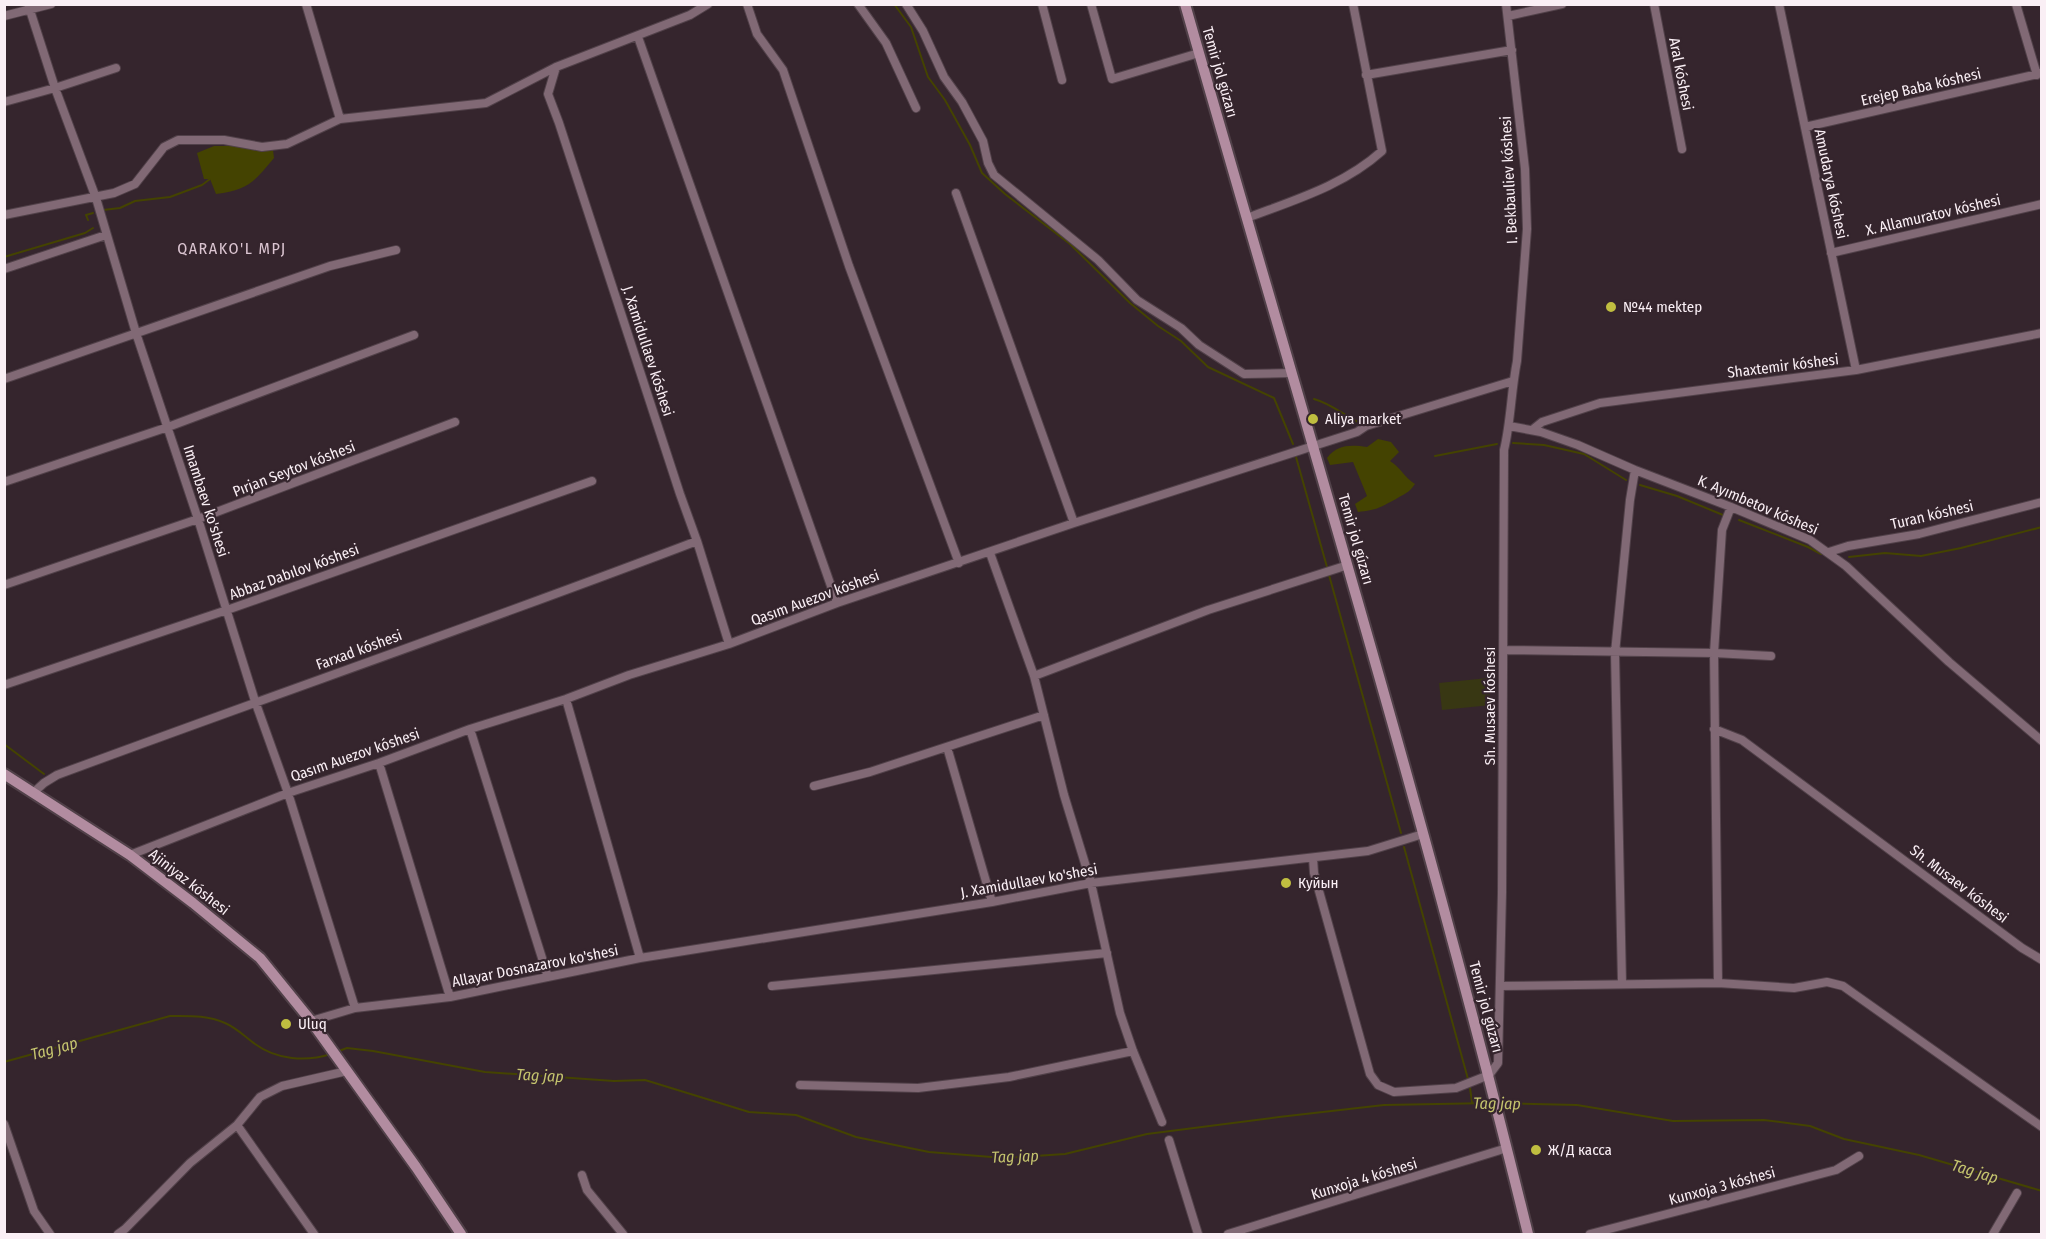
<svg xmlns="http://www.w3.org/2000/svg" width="2046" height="1239" font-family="'Fira Sans Condensed',sans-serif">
<rect width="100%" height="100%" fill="#35252d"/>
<path fill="#383713" d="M 1488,678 L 1491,705 L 1442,710 L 1439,683 Z"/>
<path fill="#444301" d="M 214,146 L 242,146 L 257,151 L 273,150 L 274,158 C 254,182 248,190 216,194 L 210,179 L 204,179 L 197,153 Z
M 1378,439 L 1391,442 L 1399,452 L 1390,461 C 1400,467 1405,478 1415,484 C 1409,493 1404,494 1396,499 C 1379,508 1377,510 1358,512 L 1355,504 L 1367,496 L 1353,462 L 1330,465 L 1327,458 C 1338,444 1351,445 1367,447 Z"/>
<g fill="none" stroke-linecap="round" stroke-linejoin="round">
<path stroke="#444301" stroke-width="2" d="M 894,4 L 911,27 L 928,77 L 945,100 L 970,145 L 982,173 L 1005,194 L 1070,244 L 1130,303 L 1158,326 L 1181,341 L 1208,367 L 1274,398 L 1293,444
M 103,210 L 120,208 L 135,201 L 170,197 L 202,185 L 210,179
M 88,220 L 86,215 L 93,213
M 4,257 L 85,233 L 93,228
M 1314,399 C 1332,404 1343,415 1360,423
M 1513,443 L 1544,445 L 1584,454 L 1626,480
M 1435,456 L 1497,444
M 1296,457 L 1327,567
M 1640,485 L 1677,496 L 1723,515
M 1739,520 L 1808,547 L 1821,554
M 1849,557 L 1885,553 L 1921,556 L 1961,548 L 2042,527
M 1329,575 L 1401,833
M 4,744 L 44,774
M 1404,847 L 1468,1079
M 336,1052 L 347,1048 L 373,1051 L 485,1072 L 614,1081 L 645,1080 L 749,1112 L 796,1115 L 856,1137 L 929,1152 L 1004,1158 L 1065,1154 L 1147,1134 L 1279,1117 L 1384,1105 L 1492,1103
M 4,1062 L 170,1016 C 190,1016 207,1015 225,1023 C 237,1028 245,1037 255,1044 C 277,1060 306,1062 331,1054
M 1470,1088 L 1472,1102
M 1497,1103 L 1577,1105 L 1673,1121 L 1764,1120 L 1810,1126 L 1844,1139 L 1919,1155 L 2042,1191"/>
<defs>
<path id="street" d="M 28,4 L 55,88 L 96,198 L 136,333 L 198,519 L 255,701 L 288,793 L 355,1008
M 306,4 L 340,119
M 747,4 L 757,34 L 783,70 L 849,266 L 959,563
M 858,4 L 886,43 L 916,108
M 906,4 L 923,31 L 944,77 L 962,102 L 983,141 L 988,163 L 994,175 L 1098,260 L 1137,300 L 1181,328 L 1199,345 L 1244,374 L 1292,373
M 1042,4 L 1062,80
M 1091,4 L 1112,79 L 1199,53
M 1654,4 L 1682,149
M 1779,4 L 1856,370
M 2016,4 L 2037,75
M 4,16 L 51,4
M 1508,16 L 1562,4
M 638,37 L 837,603
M 556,67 L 548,94 L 559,123 L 680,494 L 697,541 L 729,644
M 1366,75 L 1512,50
M 4,102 L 55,88 L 116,68
M 1805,127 L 2042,73
M 956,193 L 1074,523
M 4,215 L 114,193 L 135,184 L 164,147 L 178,140 L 224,140 L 262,147 L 287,144 L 340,119 L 486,103 L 556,67 L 690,15 L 708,4
M 1247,218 C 1294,200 1343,186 1382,151 L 1353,4
M 1831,253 L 2042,204
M 4,269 L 106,235
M 4,379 L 330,266 L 396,250
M 1509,426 L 1541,432 L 1578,445 L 1635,470 L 1731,507 L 1810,540 L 1846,566 L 1949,662 L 2042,741
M 1532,430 L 1542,422 L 1600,403 L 1856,370 L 2042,333
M 4,482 L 168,427 L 414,335
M 1829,552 L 1848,546 L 1919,534 L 2042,502
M 990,553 L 1034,676 L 1064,795 L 1091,883 L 1120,1013 L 1133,1051 L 1162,1122
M 4,585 L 198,519 L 455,422
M 1504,650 L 1714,653 L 1771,656
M 1034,676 L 1208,610 L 1348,565
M 4,685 L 227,610 L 592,481
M 566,699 L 640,958
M 470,729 L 548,977
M 1714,729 L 1742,740 L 2022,948 L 2042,960
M 947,747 L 992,902
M 379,763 L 450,997
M 814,786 L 870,772 L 1044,715
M 33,793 L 44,783 L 57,775 C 270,696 485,622 697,541
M 130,855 L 288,793 L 379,763 L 470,729 L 566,699 L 629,675 L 729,644 L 837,603 L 1074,523 L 1357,432 L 1366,426 L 1513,381
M 1313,858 L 1314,873 L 1370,1074 L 1378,1085 L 1394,1092 L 1456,1088 L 1489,1075 L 1498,1063 L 1502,893 L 1504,450 C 1511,421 1511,391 1517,361 L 1527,229 L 1525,169 L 1506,4
M 1622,983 L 1615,653 L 1630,500 L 1635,470
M 1718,983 L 1714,653 L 1722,530 L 1731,507
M 772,986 L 1107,953
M 1500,986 L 1718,983 L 1794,988 L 1827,982 L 1843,986 L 2042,1127
M 311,1021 L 355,1008 L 450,997 L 640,958 L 992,902 L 1091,883 L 1368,851 L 1423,834
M 800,1085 L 918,1088 L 1009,1077 L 1133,1051
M 4,1124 L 34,1211 L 50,1234
M 237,1125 L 314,1234
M 1169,1140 L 1198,1234
M 582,1175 L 587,1190 L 623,1234
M 118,1234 L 125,1229 L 190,1163 L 237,1125 L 260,1097 L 282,1086 L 347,1071
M 1228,1234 L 1507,1148
M 1590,1234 L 1836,1170 L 1859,1156
M 1993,1234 L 2017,1193"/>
<path id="secondary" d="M 1185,4 C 1302,414 1427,821 1528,1234
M 4,774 L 130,855 L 193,903 L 260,958 L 311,1021 L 416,1167 L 461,1234"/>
</defs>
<use href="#street" stroke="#514149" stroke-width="10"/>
<use href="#secondary" stroke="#514149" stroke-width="14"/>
<use href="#street" stroke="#816975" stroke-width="8"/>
<use href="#secondary" stroke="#b28ca0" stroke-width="10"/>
</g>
<g fill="#c0be40" stroke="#35252d" stroke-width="2">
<circle cx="1611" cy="307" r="6"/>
<circle cx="1313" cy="419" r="6"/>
<circle cx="1286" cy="883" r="6"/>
<circle cx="286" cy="1024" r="6"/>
<circle cx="1536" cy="1150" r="6"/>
</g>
<g text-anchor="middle" stroke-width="4.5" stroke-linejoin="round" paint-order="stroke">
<g font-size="15" fill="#faeff5" stroke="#35252d">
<text transform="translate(1220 72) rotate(74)" y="5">Temir jol gúzarı</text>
<text transform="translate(1681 74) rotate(79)" y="5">Aral kóshesi</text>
<text transform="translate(1921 87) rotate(-13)" y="5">Erejep Baba kóshesi</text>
<text transform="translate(1509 180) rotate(-93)" y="5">I. Bekbauliev kóshesi</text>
<text transform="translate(1831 184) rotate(78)" y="5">Amudarya kóshesi</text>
<text transform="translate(1933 215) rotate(-13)" y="5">X. Allamuratov kóshesi</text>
<text transform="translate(648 351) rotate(72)" y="5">J. Xamidullaev kóshesi</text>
<text transform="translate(1783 366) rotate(-7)" y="5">Shaxtemir kóshesi</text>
<text transform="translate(294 469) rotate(-21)" y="5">Pırjan Seytov kóshesi</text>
<text transform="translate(206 501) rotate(72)" y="5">Imambaev ko'shesi</text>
<text transform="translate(1758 505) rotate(23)" y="5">K. Ayımbetov kóshesi</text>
<text transform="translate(1932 515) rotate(-13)" y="5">Turan kóshesi</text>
<text transform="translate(1356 539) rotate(74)" y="5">Temir jol gúzarı</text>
<text transform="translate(294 572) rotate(-20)" y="5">Abbaz Dabılov kóshesi</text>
<text transform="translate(815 598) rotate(-20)" y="5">Qasım Auezov kóshesi</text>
<text transform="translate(359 650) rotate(-20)" y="5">Farxad kóshesi</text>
<text transform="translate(1490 706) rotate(-90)" y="5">Sh. Musaev kóshesi</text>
<text transform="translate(355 755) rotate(-19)" y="5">Qasım Auezov kóshesi</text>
<text transform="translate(1029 881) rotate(-10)" y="5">J. Xamidullaev ko'shesi</text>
<text transform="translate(189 882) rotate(38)" y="5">Ajiniyaz kóshesi</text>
<text transform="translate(1959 884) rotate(37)" y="5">Sh. Musaev kóshesi</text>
<text transform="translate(535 966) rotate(-11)" y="5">Allayar Dosnazarov ko'shesi</text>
<text transform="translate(1486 1007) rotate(75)" y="5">Temir jol gúzarı</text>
<text transform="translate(1364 1179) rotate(-17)" y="5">Kunxoja 4 kóshesi</text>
<text transform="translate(1722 1186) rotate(-15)" y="5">Kunxoja 3 kóshesi</text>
</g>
<g font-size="15" fill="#faeff5" stroke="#35252d" text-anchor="start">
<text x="1623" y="312">№44 mektep</text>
<text x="1325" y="424">Aliya market</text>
<text x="1298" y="888">Куйын</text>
<text x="298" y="1029">Uluq</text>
<text x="1548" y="1155">Ж/Д касса</text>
</g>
<g font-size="16" letter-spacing="1.5" fill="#dbc5d1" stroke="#35252d">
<text x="232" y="254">QARAKO'L MPJ</text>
</g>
<g font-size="16" font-style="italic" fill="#c5c46e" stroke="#35252d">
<text transform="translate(54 1048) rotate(-15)" y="6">Tag jap</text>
<text transform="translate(540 1075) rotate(3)" y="6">Tag jap</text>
<text transform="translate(1497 1103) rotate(1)" y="6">Tag jap</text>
<text transform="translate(1015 1156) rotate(-2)" y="6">Tag jap</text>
<text transform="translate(1975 1171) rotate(17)" y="6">Tag jap</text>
</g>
</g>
<rect width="2046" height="1239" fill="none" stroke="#faeff5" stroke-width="12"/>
</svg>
